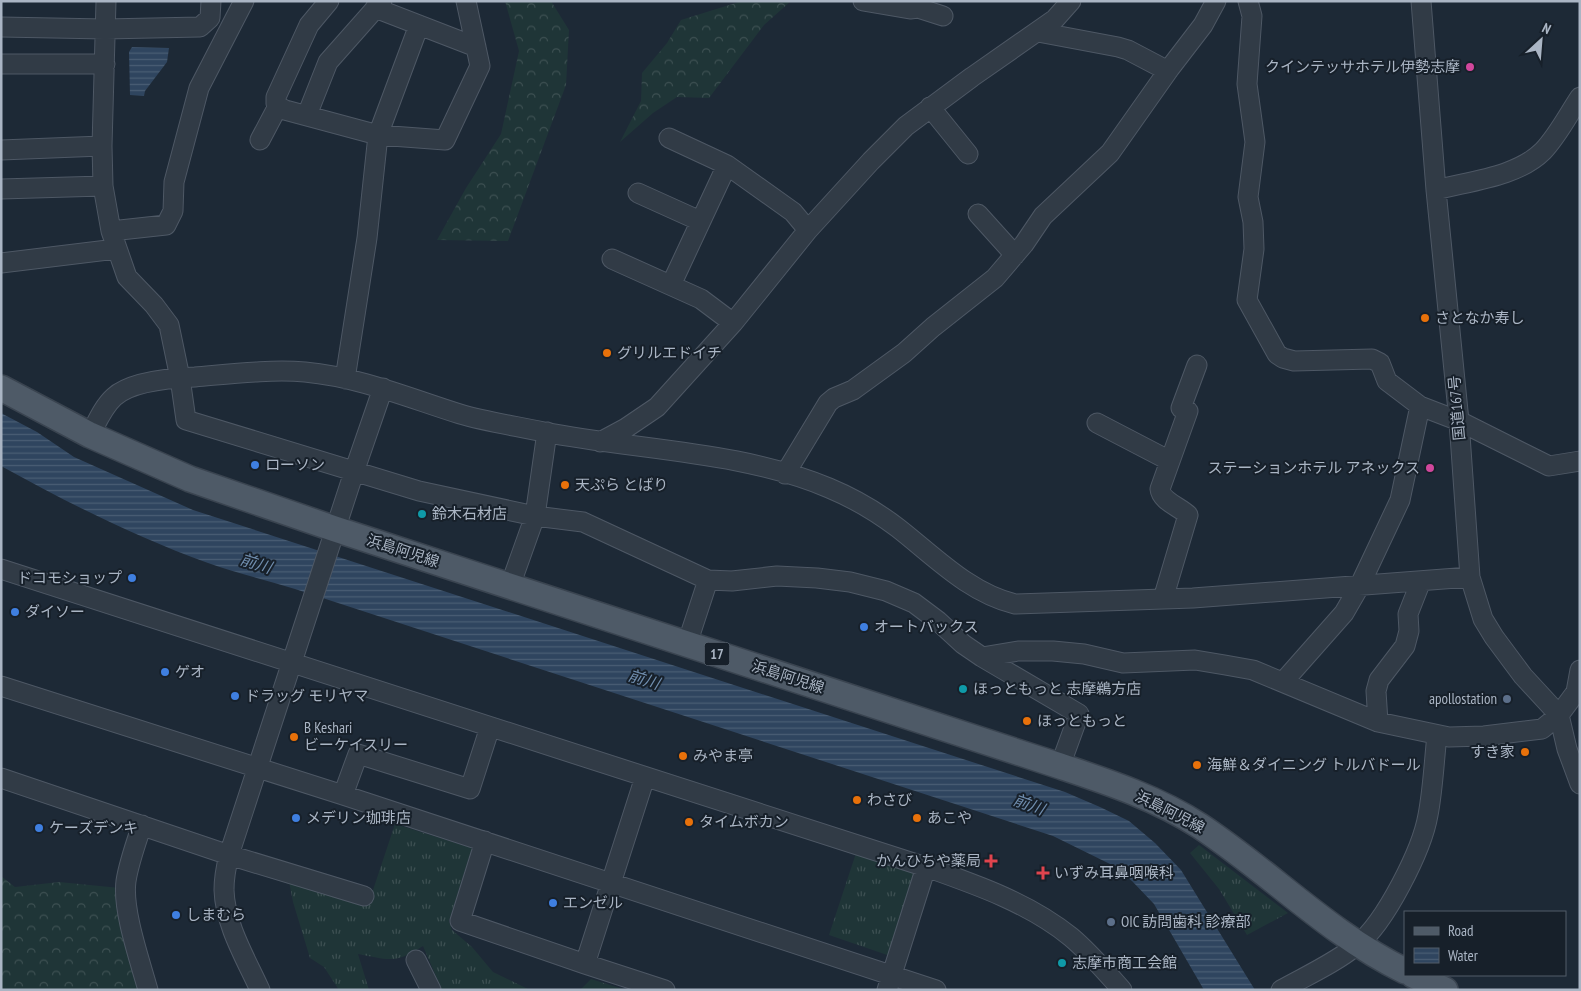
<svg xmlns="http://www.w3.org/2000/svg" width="1581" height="991" font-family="'PT Sans Narrow','Noto Sans JP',sans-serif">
<defs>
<pattern id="grass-tufts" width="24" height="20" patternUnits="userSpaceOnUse" patternTransform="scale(1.25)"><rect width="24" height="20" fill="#1f3537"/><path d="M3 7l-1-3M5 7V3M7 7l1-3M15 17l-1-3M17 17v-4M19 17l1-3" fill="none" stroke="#3d5052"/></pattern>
<pattern id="forest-crowns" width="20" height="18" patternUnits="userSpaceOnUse" patternTransform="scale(1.25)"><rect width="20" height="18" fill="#1f3537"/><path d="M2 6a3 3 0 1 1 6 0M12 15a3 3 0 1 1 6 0" fill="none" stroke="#3d5052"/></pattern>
<pattern id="water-rules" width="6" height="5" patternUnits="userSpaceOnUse" patternTransform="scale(1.25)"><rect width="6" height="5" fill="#2f455f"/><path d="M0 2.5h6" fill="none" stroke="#4a5e74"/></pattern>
</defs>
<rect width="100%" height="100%" fill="#1d2936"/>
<path fill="url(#grass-tufts)" d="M 395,824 L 472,848 L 449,921 L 452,930 L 472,947 L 493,972 L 530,990 L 442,990 L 423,946 C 395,964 390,960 358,954 L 369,990 L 339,990 L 324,967 L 310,958 L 293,902 L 288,876 L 369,902 Z
M 860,841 L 926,862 L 896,958 L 829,935 Z
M 1199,845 L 1288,913 L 1247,935 L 1219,889 L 1190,853 Z
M 591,979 L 626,990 L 580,990 Z"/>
<path fill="url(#forest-crowns)" d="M 505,1 L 551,1 L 569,30 L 566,85 L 508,241 L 437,240 L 466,188 L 501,134 L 519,51 Z
M 742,1 L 791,1 L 764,25 L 709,98 L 677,97 L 653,113 L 620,142 L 641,101 L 642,73 L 667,43 L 681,20 Z
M 1,876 L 15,887 L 59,882 L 120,888 L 139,990 L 1,990 Z"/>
<path fill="url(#water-rules)" d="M 132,47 L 169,48 L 167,62 L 145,91 L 144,96 L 130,95 L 129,52 Z
M 1,413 L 37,432 L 74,457 L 193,510 L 1065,792 L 1100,807 L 1129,821 L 1155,843 L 1181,870 L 1255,990 L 1204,990 L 1154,904 L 1132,881 L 1110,864 L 1053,836 L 295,589 C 266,580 236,573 208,563 C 136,537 68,503 1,466 Z"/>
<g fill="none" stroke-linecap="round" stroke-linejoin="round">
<defs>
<path id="minor" d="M 106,1 L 102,146 L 103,186 L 111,231 L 127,277 L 154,305 L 169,325 L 180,378 L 186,420 L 419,491 L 535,516 L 583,522 L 708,580 L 732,581 L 777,576 L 817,578 L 850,582 L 886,591 L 914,603 L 938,621 L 963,644 L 982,657 L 1079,714 L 1060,766
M 863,1 L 910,9 L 918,8 L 919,1
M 1248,1 L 1252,16 L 1247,84 L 1255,142 L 1248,197 L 1253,222 L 1254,249 L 1247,300 L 1277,354 L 1283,358 L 1294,361 L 1372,359 L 1380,363 L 1387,381 L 1420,406 L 1459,421 L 1549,466 L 1580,461
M 1421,1 L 1436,190 L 1459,421 L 1470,577 L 1483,619 L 1494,637 L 1523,676 L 1559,715 L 1567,749 L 1580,784
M 375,8 L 476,47
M 918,8 L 943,16
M 1,27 L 105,29 L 200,27 L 210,18 L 211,1
M 1038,32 L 1118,47 L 1128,50 L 1168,71
M 1,64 L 105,64
M 278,106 L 276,104 L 276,97 L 309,25 L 329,1
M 930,107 L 968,154
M 307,115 L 328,62 L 382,1
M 669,138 L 727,165 L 793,212 L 808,230
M 260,140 L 278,106 L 285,110 L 378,135 L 445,140 L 480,66 L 466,1
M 1,150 L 102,146
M 1,189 L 103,186
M 1436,190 C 1470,181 1517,177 1543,151 C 1558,135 1568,115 1580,97
M 638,193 L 700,221
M 978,214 L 1015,255
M 111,231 L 166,225 L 173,211 L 174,182 L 199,88 L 244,1
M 612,259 L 701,299 L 733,323
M 1,263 L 116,249
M 671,285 L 727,165
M 345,379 L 367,238 L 378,135 L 419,25
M 1097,423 L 1170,461
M 90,435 C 97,422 103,407 114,397 C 131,381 172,378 195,377 C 230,374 271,369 305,372 C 359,377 409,398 460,414 C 487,422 516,426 544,432 C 636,450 742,451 829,488 C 853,498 877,512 898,528 C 934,556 969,593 1015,604 L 1193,598 L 1470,577
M 600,442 L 626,428 L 657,407 L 733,323 L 808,230 L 871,161 L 906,126 L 972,77 L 1055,19 L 1071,1
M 785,474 L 828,403 L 834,398 L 853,390 L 904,353 L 933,327 L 995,278 L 1024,244 L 1043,216 L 1110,153 L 1170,68 L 1203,25 L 1216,1
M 1,569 L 926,867 C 977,885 1029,903 1071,937 C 1090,953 1106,972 1122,990
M 510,586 L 535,516 L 547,432
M 1163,599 L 1188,515 C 1180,507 1161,501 1160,489 L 1188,411 L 1181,408 L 1197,365
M 687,644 L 708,580
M 982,657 L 1018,651 L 1053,651 L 1084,654 L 1123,663 L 1195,660 L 1225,665 L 1253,670 L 1378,722 L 1449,737 L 1484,736 L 1542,729 L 1559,715 L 1576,692 L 1580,670
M 1283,682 L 1344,613 L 1359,587 L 1400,500 L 1420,406
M 1,686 L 343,795 L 936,990
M 1378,722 L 1376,691 L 1379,680 L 1405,646 L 1409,631 L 1408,614 L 1421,581
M 1,778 L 229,855 L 364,896
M 343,795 L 358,754 L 470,789 L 490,727
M 142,825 C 136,843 129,862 126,881 C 122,910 140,961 148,990
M 485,841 L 460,921 L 585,964 L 665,990
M 416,960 L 431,990
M 585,964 L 645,777
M 260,990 C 246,959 225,925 224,890 C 224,878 226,867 229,855 L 354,472 L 383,388
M 887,990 L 926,867
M 1281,990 C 1306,976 1335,963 1357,945 C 1385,923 1422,850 1428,815 C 1433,789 1434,762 1437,735"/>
<path id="major" d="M 1,388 L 90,435 L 190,479 L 335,529 L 1060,766 C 1108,782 1157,798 1200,826 C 1270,872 1329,934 1405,971
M 1413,975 L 1445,990"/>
</defs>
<use href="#minor" stroke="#4e5865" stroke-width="21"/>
<use href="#major" stroke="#3a4450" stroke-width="28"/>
<use href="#minor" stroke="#313b46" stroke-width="19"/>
<use href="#major" stroke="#4e5a67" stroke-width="25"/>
</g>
<g fill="#d1479c" stroke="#17202a" stroke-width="2">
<circle cx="1470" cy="67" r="5"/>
<circle cx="1430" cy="468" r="5"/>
</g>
<g fill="#e8710a" stroke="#17202a" stroke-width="2">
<circle cx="1425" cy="318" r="5"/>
<circle cx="607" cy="353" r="5"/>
<circle cx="565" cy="485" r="5"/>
<circle cx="1027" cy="721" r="5"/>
<circle cx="294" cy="737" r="5"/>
<circle cx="1525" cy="752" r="5"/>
<circle cx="683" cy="756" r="5"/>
<circle cx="1197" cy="765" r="5"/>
<circle cx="857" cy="800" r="5"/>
<circle cx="917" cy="818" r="5"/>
<circle cx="689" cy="822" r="5"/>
</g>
<g fill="#3f7fe0" stroke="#17202a" stroke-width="2">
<circle cx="255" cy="465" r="5"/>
<circle cx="132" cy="578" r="5"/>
<circle cx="15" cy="612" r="5"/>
<circle cx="864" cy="627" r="5"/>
<circle cx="165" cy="672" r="5"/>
<circle cx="235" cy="696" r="5"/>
<circle cx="296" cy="818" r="5"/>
<circle cx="39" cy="828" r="5"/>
<circle cx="553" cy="903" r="5"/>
<circle cx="176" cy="915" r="5"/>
</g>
<g fill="#0f9aa8" stroke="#17202a" stroke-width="2">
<circle cx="422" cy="514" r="5"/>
<circle cx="963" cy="689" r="5"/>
<circle cx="1062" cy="963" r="5"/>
</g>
<g fill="#5c6f8a" stroke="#17202a" stroke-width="2">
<circle cx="1507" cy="699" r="5"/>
<circle cx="1111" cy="922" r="5"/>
</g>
<g fill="#e0444e" stroke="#17202a" stroke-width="2">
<path d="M988.5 853.5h5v5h5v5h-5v5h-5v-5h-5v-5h5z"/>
<path d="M1040.5 865.5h5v5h5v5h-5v5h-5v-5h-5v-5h5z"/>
</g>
<g text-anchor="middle" stroke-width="4" stroke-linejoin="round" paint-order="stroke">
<rect fill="#17202a" stroke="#7e8896" stroke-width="1" x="704.5" y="642.5" width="25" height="23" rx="4"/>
<g font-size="14" font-weight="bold" fill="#aab5c4">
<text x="717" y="659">17</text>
</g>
<g font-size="15" fill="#aab5c4" stroke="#17202a" text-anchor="start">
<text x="1460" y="72" text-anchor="end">クインテッサホテル伊勢志摩</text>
<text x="1435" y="323">さとなか寿し</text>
<text x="617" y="358">グリルエドイチ</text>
<text x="265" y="470">ローソン</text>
<text x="1420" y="473" text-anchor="end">ステーションホテル アネックス</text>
<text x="575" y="490">天ぷら とばり</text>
<text x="432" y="519">鈴木石材店</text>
<text x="122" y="583" text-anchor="end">ドコモショップ</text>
<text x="25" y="617">ダイソー</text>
<text x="874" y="632">オートバックス</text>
<text x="175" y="677">ゲオ</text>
<text x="973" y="694">ほっともっと 志摩鵜方店</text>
<text x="245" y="701">ドラッグ モリヤマ</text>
<text x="1497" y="704" text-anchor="end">apollostation</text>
<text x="1037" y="726">ほっともっと</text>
<text x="304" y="733">B Keshari<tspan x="304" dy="17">ビーケイスリー</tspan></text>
<text x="1515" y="757" text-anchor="end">すき家</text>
<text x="693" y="761">みやま亭</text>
<text x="1207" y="770">海鮮＆ダイニング トルバドール</text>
<text x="867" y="805">わさび</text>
<text x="306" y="823">メデリン珈琲店</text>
<text x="927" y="823">あこや</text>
<text x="699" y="827">タイムボカン</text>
<text x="49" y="833">ケーズデンキ</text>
<text x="981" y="866" text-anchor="end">かんひちや薬局</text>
<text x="1054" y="878">いずみ耳鼻咽喉科</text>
<text x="563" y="908">エンゼル</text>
<text x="186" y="920">しまむら</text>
<text x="1121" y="927">OIC 訪問歯科 診療部</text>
<text x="1072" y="968">志摩市商工会館</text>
</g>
<g font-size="15" fill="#aab5c4" stroke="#17202a">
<text transform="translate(1457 408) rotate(-95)" y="5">国道167号</text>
<text transform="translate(403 551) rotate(18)" y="5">浜島阿児線</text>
<text transform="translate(788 677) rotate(18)" y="5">浜島阿児線</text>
<text transform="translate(1170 812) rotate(27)" y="5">浜島阿児線</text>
</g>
<g font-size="16" font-style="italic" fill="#708eaf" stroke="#17202a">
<text transform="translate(256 563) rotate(17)" y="6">前川</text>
<text transform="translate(644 679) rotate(17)" y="6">前川</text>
<text transform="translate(1029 804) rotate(20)" y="6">前川</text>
</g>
</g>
<rect width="1581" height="991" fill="none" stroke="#aab5c4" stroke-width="5"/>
<rect x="1404" y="911" width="162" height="65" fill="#17202a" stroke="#525c68"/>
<rect x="1414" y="927" width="25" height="8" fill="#4e5a67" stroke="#525c68"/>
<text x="1448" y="936" font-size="15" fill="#aab5c4">Road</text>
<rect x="1414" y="948" width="25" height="15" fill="url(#water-rules)" stroke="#525c68"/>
<text x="1448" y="961" font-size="15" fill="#aab5c4">Water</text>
<g transform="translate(1541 40) rotate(26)" stroke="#17202a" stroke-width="4" paint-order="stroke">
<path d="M0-4L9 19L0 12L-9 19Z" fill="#aab5c4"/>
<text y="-8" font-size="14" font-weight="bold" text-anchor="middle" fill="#aab5c4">N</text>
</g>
</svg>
